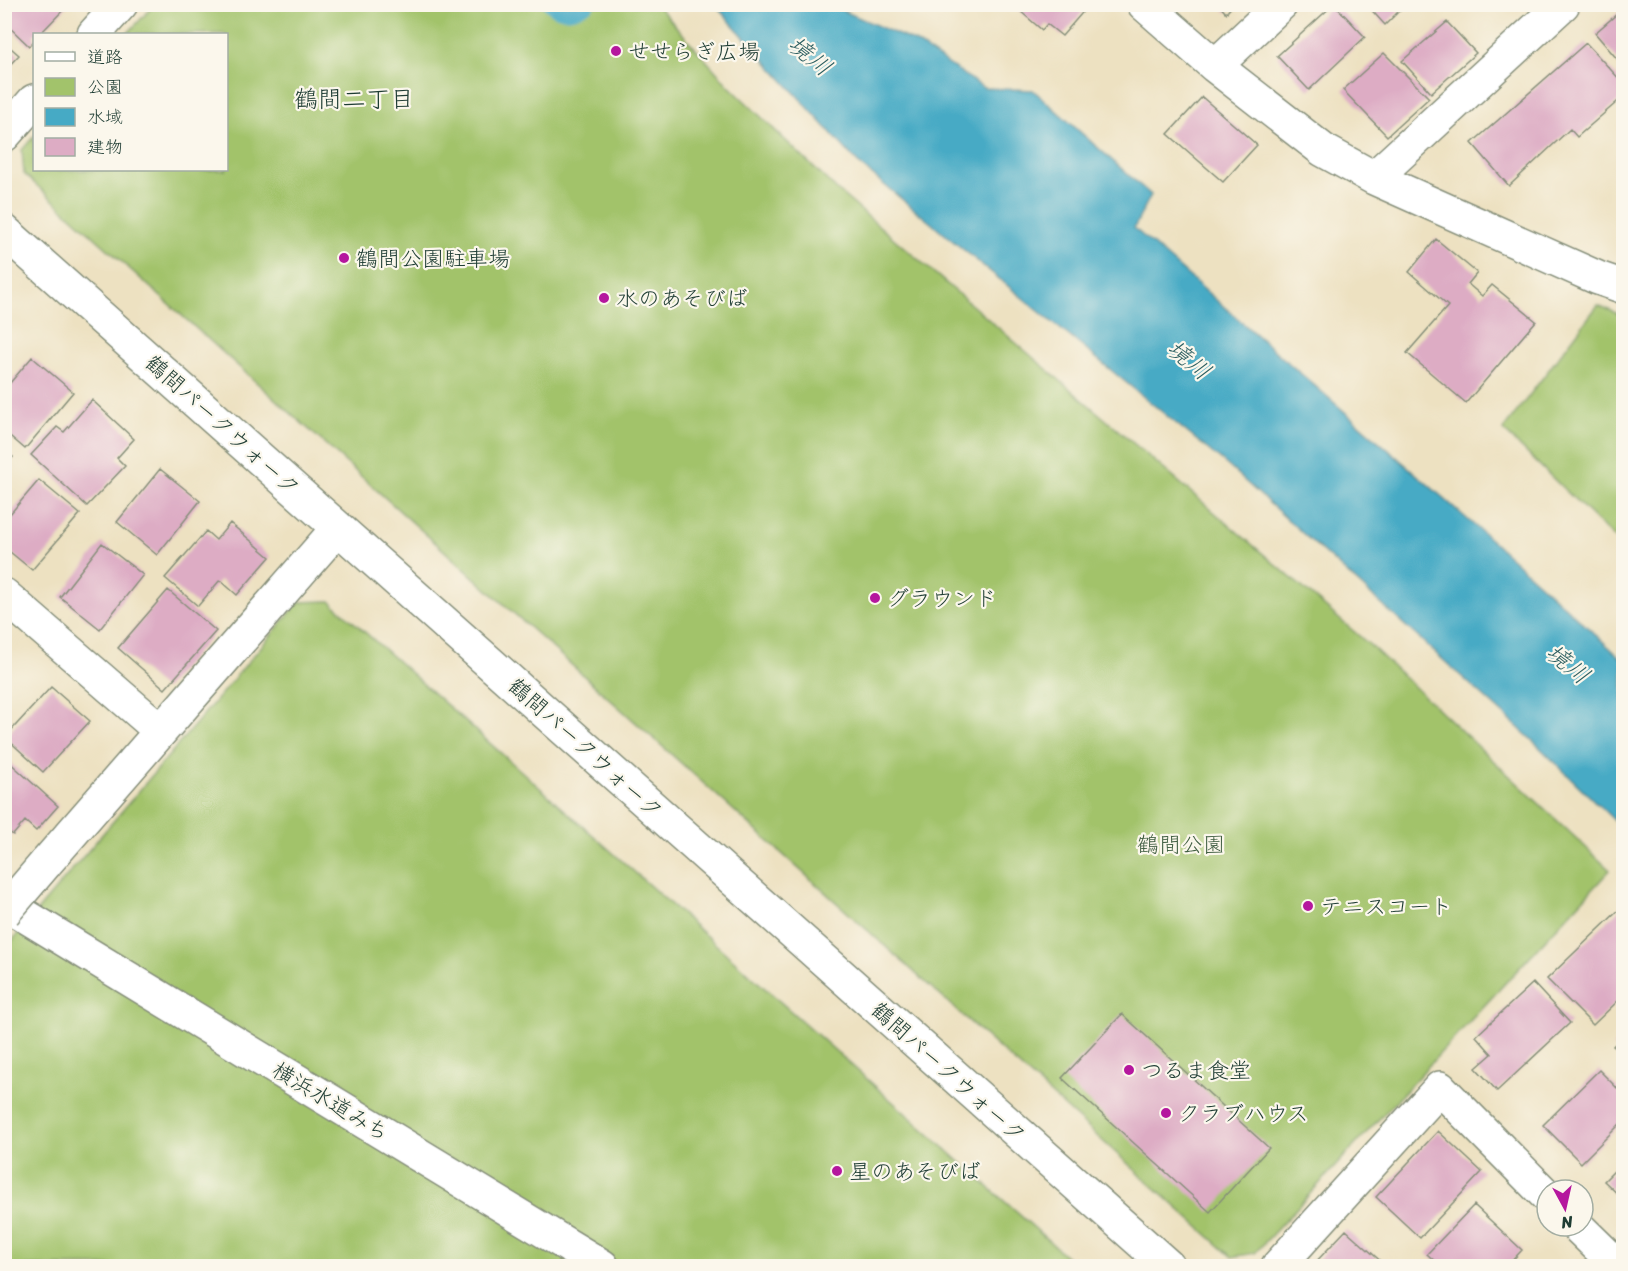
<svg xmlns="http://www.w3.org/2000/svg" width="1628" height="1271" font-family="Sriracha,'Klee One',sans-serif">
<rect width="100%" height="100%" fill="#fbf7ec"/>
<filter id="ink" filterUnits="userSpaceOnUse"><feTurbulence type="fractalNoise" baseFrequency=".0167" numOctaves="2"/><feDisplacementMap in="SourceGraphic" scale="12" xChannelSelector="R" yChannelSelector="G"/><feConvolveMatrix kernelMatrix="1 2 1 2 8 2 1 2 1" color-interpolation-filters="sRGB"/></filter>
<filter id="wash" filterUnits="userSpaceOnUse"><feTurbulence type="fractalNoise" baseFrequency=".008" numOctaves="4" result="noise"/><feDisplacementMap in="SourceGraphic" scale="24" xChannelSelector="R" yChannelSelector="G"/><feGaussianBlur stdDeviation="1.35" result="paint"/><feColorMatrix in="noise" values="0 0 0 0 0 0 0 0 0 0 0 0 0 0 0 0 0 1.4 0 .05"/><feComposite in="paint" operator="in"/></filter>
<g filter="url(#wash)">
<rect width="100%" height="100%" fill="#ede1c1"/>
<path fill="#a2c36b" stroke="#608050" stroke-width="1.5" d="M 154,5 L 657,5 L 729,86 L 837,190 L 1372,647 L 1610,870 L 1255,1253 L 1232,1257 L 24,174 L 22,150 L 34,136 L 34,170 L 226,170 L 226,34 L 127,34 Z
M 1598,305 L 1623,316 L 1623,546 L 1503,430 Z
M 330,601 L 1077,1266 L 5,1266 L 5,949 L 299,602 Z"/>
<path fill="#46aac5" stroke="#32747c" stroke-width="1.5" d="M 715,5 L 830,5 L 915,42 L 984,88 L 1033,90 L 1151,195 L 1134,228 C 1297,372 1464,512 1623,660 L 1623,829 L 1532,740 L 1227,465 L 860,165 Z"/>
<g fill="none" stroke-linecap="round" stroke-linejoin="round">
<path stroke="#46aac5" stroke-width="14" d="M 550,4 C 561,16 576,12 588,4"/>
</g>
<g id="blocks">
<path fill="#ddacc4" d="M 4,4 L 69,4 L 40,34 L 34,34 L 34,41 L 29,46 L 4,22 Z
M 1012,4 L 1085,4 L 1088,6 L 1062,36 L 1047,24 L 1042,30 Z
M 1218,4 L 1234,4 L 1226,13 Z
M 1334,4 L 1365,37 L 1309,90 L 1277,56 Z
M 1366,4 L 1406,4 L 1385,25 Z
M 1624,8 L 1624,67 L 1595,33 Z
M 1447,22 L 1476,53 L 1431,93 L 1402,61 Z
M 4,42 L 19,55 L 4,71 Z
M 1586,43 L 1624,84 L 1624,96 L 1577,137 L 1570,129 L 1509,186 L 1472,143 Z
M 1384,53 L 1429,98 L 1387,136 L 1343,90 Z
M 1202,97 L 1257,145 L 1223,182 L 1168,134 Z
M 1436,239 L 1477,273 L 1468,284 L 1482,296 L 1492,285 L 1536,321 L 1466,403 L 1407,353 L 1448,306 L 1409,272 Z
M 32,357 L 73,392 L 25,449 L 4,431 L 4,390 Z
M 92,400 L 134,439 L 117,458 L 125,466 L 87,506 L 31,455 L 57,427 L 64,432 Z
M 4,450 L 13,457 L 4,466 Z
M 160,469 L 200,501 L 157,555 L 117,522 Z
M 39,480 L 80,514 L 32,570 L 4,547 L 4,521 Z
M 230,523 L 270,557 L 237,595 L 220,580 L 198,606 L 165,578 L 206,531 L 216,540 Z
M 102,543 L 143,575 L 100,629 L 60,597 Z
M 168,590 L 216,631 L 165,689 L 118,648 Z
M 51,687 L 90,721 L 43,772 L 5,737 Z
M 7,760 L 58,806 L 36,831 L 25,821 L 13,835 L 4,828 L 4,762 Z
M 1621,908 L 1624,910 L 1624,995 L 1593,1025 L 1547,979 Z
M 1533,983 L 1570,1023 L 1497,1091 L 1476,1068 L 1492,1054 L 1476,1036 Z
M 1122,1014 L 1269,1148 L 1210,1212 L 1062,1078 Z
M 1624,1035 L 1624,1055 L 1613,1046 Z
M 1599,1070 L 1624,1095 L 1624,1120 L 1581,1163 L 1543,1125 Z
M 1438,1131 L 1482,1172 L 1420,1238 L 1376,1197 Z
M 1624,1161 L 1624,1200 L 1604,1181 Z
M 1474,1205 L 1522,1250 L 1507,1266 L 1440,1266 L 1427,1254 Z
M 1346,1230 L 1386,1266 L 1312,1266 Z"/>
</g>
</g>
<g filter="url(#ink)">
<use href="#blocks" fill-opacity="0" stroke="#868f7a" stroke-width="1.5"/>
<g fill="none" stroke-linecap="round" stroke-linejoin="round">
<defs>
<path id="minor" d="M 1144,4 L 1215,66 L 1323,150 L 1374,178 L 1598,278 L 1624,287
M 94,34 L 121,4
M 1215,66 L 1281,4
M 4,135 L 34,101
M 1374,178 L 1563,4
M 4,231 L 1168,1266
M 4,595 L 161,731
M 45,864 L 338,528
M 4,903 L 602,1266
M 1577,1226 L 1618,1266
M 1278,1266 L 1440,1088 L 1547,1196"/>
</defs>
<use href="#minor" stroke="#868f7a" stroke-width="36"/>
<use href="#minor" stroke="#fff" stroke-width="33"/>
<defs>
<path id="minor-bridge" d="M 4,912 L 45,864"/>
</defs>
<use href="#minor-bridge" stroke="#868f7a" stroke-width="36" stroke-linecap="butt"/>
<use href="#minor-bridge" stroke="#fff" stroke-width="33"/>
</g>
</g>
<g fill="#b5179e" stroke="#fbf7ec" stroke-width="2">
<circle cx="616" cy="51" r="6"/>
<circle cx="344" cy="258" r="6"/>
<circle cx="604" cy="298" r="6"/>
<circle cx="875" cy="598" r="6"/>
<circle cx="1308" cy="906" r="6"/>
<circle cx="1129" cy="1070" r="6"/>
<circle cx="1166" cy="1113" r="6"/>
<circle cx="837" cy="1171" r="6"/>
</g>
<g text-anchor="middle" stroke-width="4.5" stroke-linejoin="round" paint-order="stroke">
<g font-size="22" fill="#1f3d34" stroke="#fbf7ec" text-anchor="start">
<text x="628" y="59">せせらぎ広場</text>
<text x="356" y="266">鶴間公園駐車場</text>
<text x="616" y="306">水のあそびば</text>
<text x="887" y="606">グラウンド</text>
<text x="1320" y="914">テニスコート</text>
<text x="1141" y="1078">つるま食堂</text>
<text x="1178" y="1121">クラブハウス</text>
<text x="849" y="1179">星のあそびば</text>
</g>
<g font-size="22" fill="#1f3d34" stroke="#fbf7ec">
<text transform="translate(223 425) rotate(42)" y="8">鶴間パークウォーク</text>
<text transform="translate(586 748) rotate(42)" y="8">鶴間パークウォーク</text>
<text transform="translate(949 1072) rotate(42)" y="8">鶴間パークウォーク</text>
<text transform="translate(331 1101) rotate(31)" y="8">横浜水道みち</text>
</g>
<g font-size="22" fill="#405e42" stroke="#fbf7ec">
<text x="1181" y="852">鶴間公園</text>
</g>
<g font-size="24" font-style="italic" fill="#2b5e60" stroke="#fbf7ec">
<text transform="translate(810 56) rotate(39)" y="8">境川</text>
<text transform="translate(1189 360) rotate(39)" y="8">境川</text>
<text transform="translate(1568 664) rotate(39)" y="8">境川</text>
</g>
<g font-size="24" fill="#1f3d34" stroke="#fbf7ec">
<text x="354" y="107">鶴間二丁目</text>
</g>
</g>
<rect width="1628" height="1271" fill="none" stroke="#fbf7ec" stroke-width="24"/>
<rect x="33" y="33" width="195" height="138" fill="#fbf7ec" stroke="#a3ada2" stroke-width="1.5"/>
<rect x="45" y="52" width="30" height="9" fill="#ffffff" stroke="#a3ada2" stroke-width="1.5"/>
<text x="87" y="63" font-size="18" fill="#1f3d34">道路</text>
<rect x="45" y="78" width="30" height="18" fill="#a2c36b" stroke="#a3ada2" stroke-width="1.5"/>
<text x="87" y="93" font-size="18" fill="#1f3d34">公園</text>
<rect x="45" y="108" width="30" height="18" fill="#46aac5" stroke="#a3ada2" stroke-width="1.5"/>
<text x="87" y="123" font-size="18" fill="#1f3d34">水域</text>
<rect x="45" y="138" width="30" height="18" fill="#ddacc4" stroke="#a3ada2" stroke-width="1.5"/>
<text x="87" y="153" font-size="18" fill="#1f3d34">建物</text>
<g transform="translate(1565 1208) rotate(172)"><circle r="28" fill="#fbf7ec" stroke="#a3ada2" stroke-width="1.5"/>
<path d="M0-4.5L10 22L0 15L-10 22Z" fill="#b5179e"/>
<text y="-9" font-size="16" font-weight="bold" text-anchor="middle" fill="#1f3d34">N</text>
</g>
</svg>
